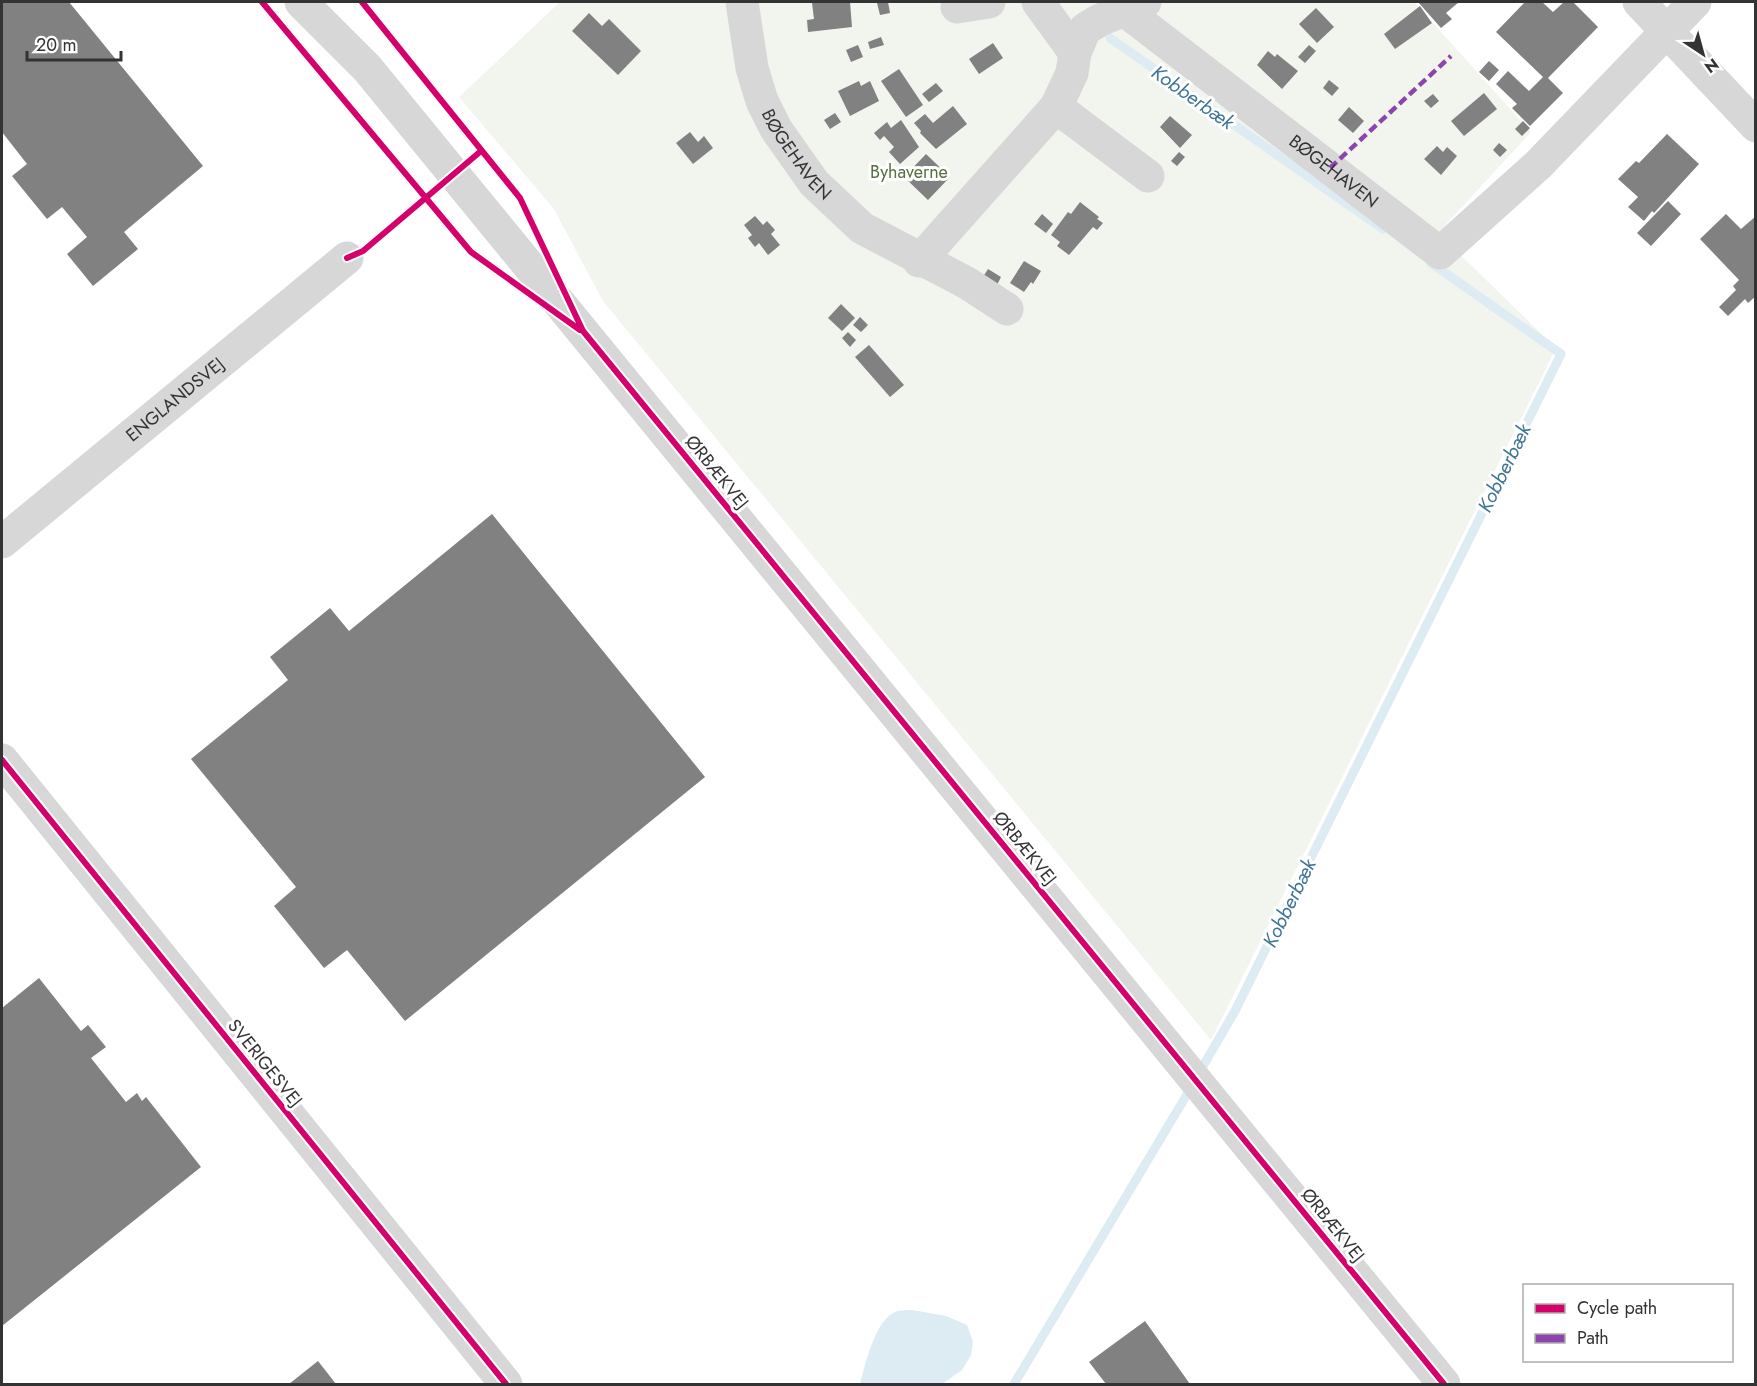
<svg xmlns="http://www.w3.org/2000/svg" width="1757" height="1386" font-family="Jost,sans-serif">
<rect width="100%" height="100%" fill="#fff"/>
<path fill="#f1f5ed" d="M 560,2 L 1414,2 L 1531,132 L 1438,233 L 1556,348 L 1211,1040 L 603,301 L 554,209 L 459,97 Z"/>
<path fill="#ddebf3" d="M 912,1310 L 946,1316 L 967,1325 L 973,1342 L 971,1355 L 962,1370 L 942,1384 L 860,1384 C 865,1365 876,1316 898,1311 C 902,1310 908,1310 912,1310 Z"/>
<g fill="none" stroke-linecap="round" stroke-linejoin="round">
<path stroke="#ddebf3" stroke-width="9" d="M 1110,38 L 1383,229
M 1199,1073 L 1235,1011 L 1561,354 L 1431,263
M 1014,1384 L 1192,1086"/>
</g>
<path fill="#818181" d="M 2,2 L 69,2 L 203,166 L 124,232 L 138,249 L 93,286 L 67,254 L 87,237 L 62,207 L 47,219 L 12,176 L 27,164 L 2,132 Z
M 826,2 L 850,2 L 852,27 L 808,32 L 807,20 L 814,19 L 812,3 Z
M 888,2 L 890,13 L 880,15 L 877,3 Z
M 1418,2 L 1459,2 L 1446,13 L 1452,19 L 1441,28 Z
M 1525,2 L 1542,2 L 1553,12 L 1564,2 L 1573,2 L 1598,27 L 1548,78 L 1563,93 L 1530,126 L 1512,108 L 1517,104 L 1496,84 L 1508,71 L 1529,91 L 1543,77 L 1496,32 Z
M 1420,6 L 1432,23 L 1395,49 L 1384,34 Z
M 1316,8 L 1334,27 L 1317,43 L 1299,24 Z
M 589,13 L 602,26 L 609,19 L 641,51 L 618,75 L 572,31 Z
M 881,37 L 884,45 L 870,49 L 868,42 Z
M 993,43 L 1003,58 L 979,74 L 969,59 Z
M 858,45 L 863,57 L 851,62 L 846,50 Z
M 1309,45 L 1316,51 L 1305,63 L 1298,57 Z
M 1268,51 L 1275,57 L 1277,54 L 1298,71 L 1282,89 L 1257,65 Z
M 1489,61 L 1499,70 L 1489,81 L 1479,72 Z
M 899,69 L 923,105 L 906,117 L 881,81 Z
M 1329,80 L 1339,88 L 1332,96 L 1323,88 Z
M 859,81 L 861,86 L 870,81 L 879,101 L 850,116 L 838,91 Z
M 936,83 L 943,91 L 929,102 L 922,94 Z
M 1484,93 L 1497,109 L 1464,136 L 1451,121 Z
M 1433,94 L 1439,101 L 1431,108 L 1424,101 Z
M 953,106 L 967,124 L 936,149 L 920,133 L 921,131 L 914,123 L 925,114 L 933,123 Z
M 1349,107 L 1364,121 L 1353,133 L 1338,120 Z
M 835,113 L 841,122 L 830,129 L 824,120 Z
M 1170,116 L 1192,135 L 1180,148 L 1160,127 Z
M 901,120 L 919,147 L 900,164 L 889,152 L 894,147 L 884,136 L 880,140 L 874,133 L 887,122 L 891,128 Z
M 1523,121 L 1530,128 L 1522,136 L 1515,129 Z
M 690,132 L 698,142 L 704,136 L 713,148 L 693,164 L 676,143 Z
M 1667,134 L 1699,164 L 1654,213 L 1652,211 L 1644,221 L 1628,207 L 1638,197 L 1618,179 L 1636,161 L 1639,163 Z
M 1499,143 L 1507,150 L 1500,157 L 1493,150 Z
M 1437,146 L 1443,152 L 1447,147 L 1457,156 L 1441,175 L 1424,159 Z
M 1179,152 L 1185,157 L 1177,166 L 1171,161 Z
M 926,154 L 950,177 L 928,200 L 904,177 Z
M 1668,201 L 1681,214 L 1651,246 L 1637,233 Z
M 1080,202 L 1099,217 L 1097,219 L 1103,223 L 1097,230 L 1093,227 L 1069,255 L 1057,246 L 1060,242 L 1051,235 L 1068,212 L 1071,214 Z
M 1042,214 L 1053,224 L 1046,233 L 1034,224 Z
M 1726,214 L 1741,229 L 1756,216 L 1756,296 L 1748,303 L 1745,299 L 1728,316 L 1719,307 L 1736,290 L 1733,286 L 1739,280 L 1700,239 Z
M 755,216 L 763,225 L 767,221 L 775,230 L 771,234 L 780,245 L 768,255 L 759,243 L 755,247 L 748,238 L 752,235 L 744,225 Z
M 1024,261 L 1041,271 L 1033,284 L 1031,282 L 1024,292 L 1010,283 Z
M 988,269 L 1001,277 L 997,285 L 983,277 Z
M 841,304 L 855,318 L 842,331 L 828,318 Z
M 860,317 L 868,325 L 861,332 L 853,325 Z
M 848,332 L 856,340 L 850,347 L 842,338 Z
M 869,345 L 904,385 L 890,397 L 855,357 Z
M 492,514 L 705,777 L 405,1021 L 347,950 L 324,968 L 274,906 L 296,887 L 191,759 L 288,680 L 270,657 L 330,608 L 349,631 Z
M 39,978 L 81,1031 L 88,1025 L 106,1047 L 91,1058 L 126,1102 L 137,1093 L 142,1101 L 146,1097 L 201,1167 L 2,1326 L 2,1008 Z
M 1145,1321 L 1190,1384 L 1106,1384 L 1089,1362 Z
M 318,1361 L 336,1384 L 289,1384 Z"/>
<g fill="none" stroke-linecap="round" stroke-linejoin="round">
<g stroke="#d7d7d7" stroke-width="33">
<path d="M 301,2 L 367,68 L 1444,1384"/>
<path id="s1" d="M 742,2 L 752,68 L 762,101 L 776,129 L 814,183 L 862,228 L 967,283 L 1007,309"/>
<path d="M 1038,2 L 1075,53"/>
<path id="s2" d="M 1119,2 L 1124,10 L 1440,253 L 1538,165 L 1695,2"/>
<path d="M 1639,2 L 1756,126"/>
<path d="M 957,7 L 989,2"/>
<path d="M 1056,107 L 1148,176"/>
<path d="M 919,261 L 1056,107 L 1072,73 L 1075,53 L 1085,29 L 1100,20 L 1145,2"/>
<path id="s3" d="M 2,542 L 347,258"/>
<path d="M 2,760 L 506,1384"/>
</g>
<path stroke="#8e44ad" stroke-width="4.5" stroke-dasharray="9 4.5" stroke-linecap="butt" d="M 1330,168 L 1451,56"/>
<defs>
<path id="cycleway" d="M 262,2 L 471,252 L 580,330
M 362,2 L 520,198 L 583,331 L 1444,1384
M 347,258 L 363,251 L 481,151
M 2,760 L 506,1384"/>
</defs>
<use href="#cycleway" stroke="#fff" stroke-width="10"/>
<use href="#cycleway" stroke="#d6006c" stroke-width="6"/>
</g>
<g text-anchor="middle" stroke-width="6" stroke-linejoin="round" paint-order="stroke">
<g font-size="18" fill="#333" stroke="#fff">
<text dy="6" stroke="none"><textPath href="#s1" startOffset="165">BØGEHAVEN</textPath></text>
<text dy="6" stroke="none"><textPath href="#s2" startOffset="274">BØGEHAVEN</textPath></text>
<text dy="6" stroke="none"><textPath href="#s3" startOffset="224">ENGLANDSVEJ</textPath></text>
<text transform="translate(717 472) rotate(51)" y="6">ØRBÆKVEJ</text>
<text transform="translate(1025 848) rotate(51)" y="6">ØRBÆKVEJ</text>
<text transform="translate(265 1063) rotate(51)" y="6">SVERIGESVEJ</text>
<text transform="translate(1333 1225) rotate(51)" y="6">ØRBÆKVEJ</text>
</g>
<g font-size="18" fill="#56703f" stroke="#fff">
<text x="909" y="178">Byhaverne</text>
</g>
<g font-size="20" font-style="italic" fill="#3f7597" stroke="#fff">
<text transform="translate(1193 97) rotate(35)" y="7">Kobberbæk</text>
<text transform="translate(1504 468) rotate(-64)" y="7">Kobberbæk</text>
<text transform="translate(1289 903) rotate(-64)" y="7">Kobberbæk</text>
</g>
</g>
<rect width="1757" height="1386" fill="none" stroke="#333333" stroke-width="6"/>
<rect x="1523" y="1284" width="210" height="78" fill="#ffffff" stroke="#adadad" stroke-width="1.5"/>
<rect x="1535" y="1304" width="30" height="9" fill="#d6006c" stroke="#adadad" stroke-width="1.5"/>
<text x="1577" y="1314" font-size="18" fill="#333333">Cycle path</text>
<rect x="1535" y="1334" width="30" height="9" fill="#8e44ad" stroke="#adadad" stroke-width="1.5"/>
<text x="1577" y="1344" font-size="18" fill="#333333">Path</text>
<g transform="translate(1703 54) rotate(144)" stroke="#ffffff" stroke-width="4.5" paint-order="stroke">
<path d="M0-4.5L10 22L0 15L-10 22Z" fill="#333333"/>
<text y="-9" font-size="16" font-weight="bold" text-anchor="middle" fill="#333333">N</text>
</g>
<path d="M27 51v9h94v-9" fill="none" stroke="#333333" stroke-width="3"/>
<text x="36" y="51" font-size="18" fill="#333333" stroke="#ffffff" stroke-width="4.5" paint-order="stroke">20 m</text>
</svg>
